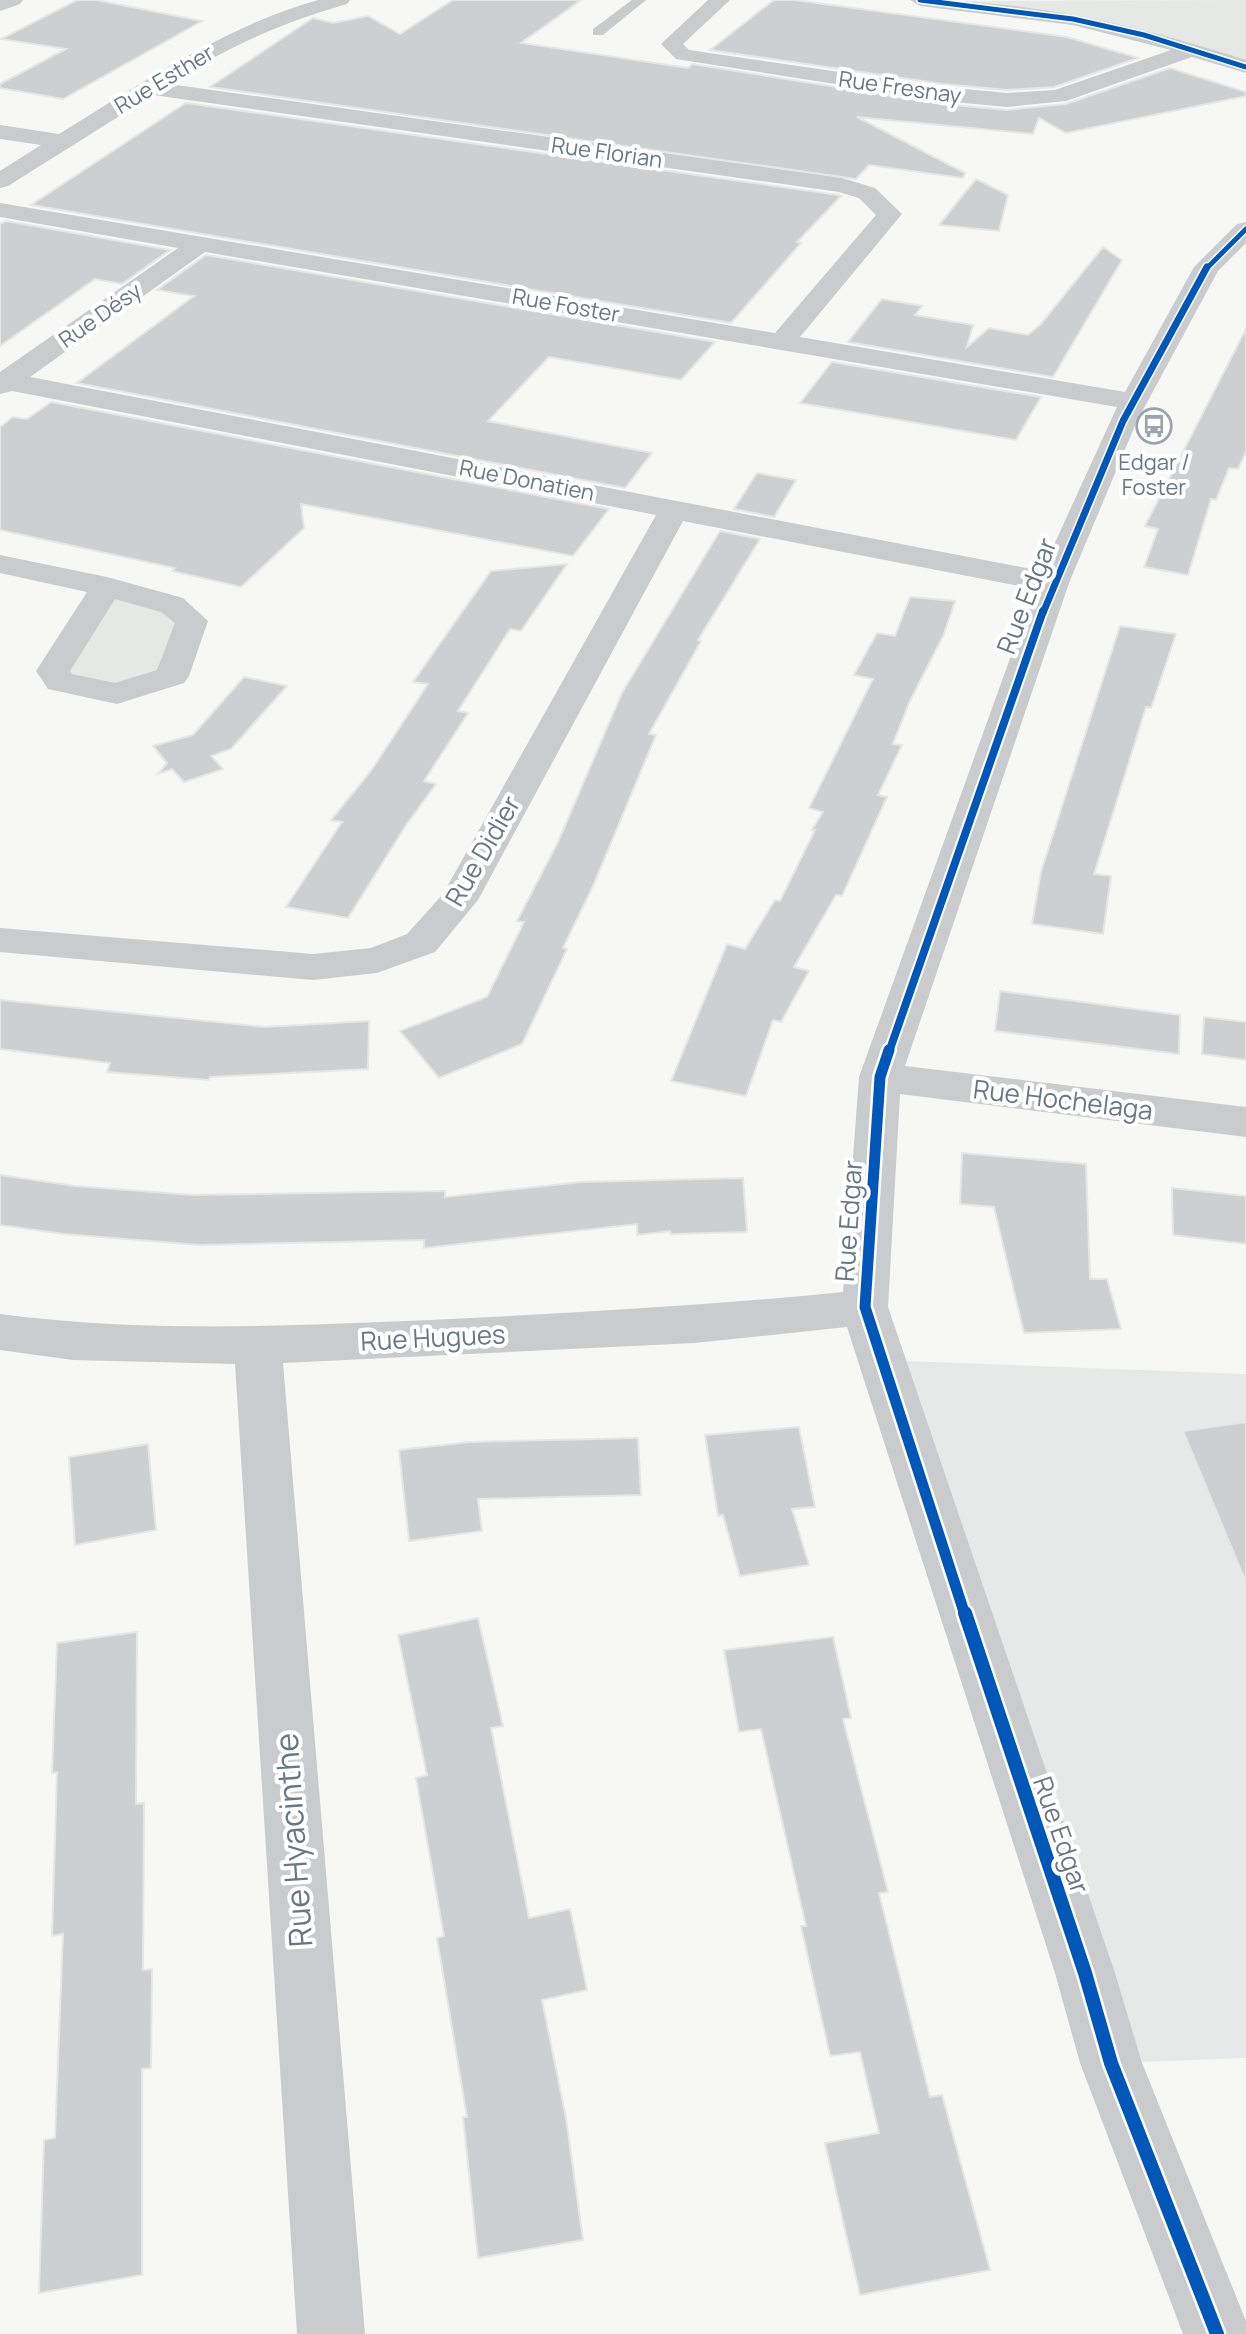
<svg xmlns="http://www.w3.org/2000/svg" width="1246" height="2334" font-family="Manrope,sans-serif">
<rect width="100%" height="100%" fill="#f7f7f6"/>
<path fill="#e7e9e9" d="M 880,1360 L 1246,1374 L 1246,2058 L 1111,2063 Z"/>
<path fill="#e5e8e4" d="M 1246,0 L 1246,67 L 1153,38 L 924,1 Z
M 107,587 L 192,621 L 172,676 L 117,694 L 60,682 Z"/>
<path fill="#cdcfd0" stroke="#e6e6e6" stroke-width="2" d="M 77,0 L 96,0 L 202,21 L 63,99 L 0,88 L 0,84 L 66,49 L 1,39 Z
M 453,0 L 581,0 L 521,43 L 688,68 L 692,64 L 943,104 L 1007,110 L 1066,104 L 1170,68 L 1246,92 L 1246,96 L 1066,133 L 1039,118 L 1033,134 L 857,117 L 965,173 L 963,178 L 869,165 L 856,179 L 210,87 L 313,18 L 333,23 L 368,16 L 400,34 Z
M 774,0 L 794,0 L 1067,37 L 1138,58 L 1054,87 L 1007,90 L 943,84 L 710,50 Z
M 186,103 L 838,195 L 841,196 L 797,242 L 801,243 L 731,323 L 31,205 Z
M 976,179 L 1008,195 L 999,231 L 939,225 Z
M 6,221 L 170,250 L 122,284 L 95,279 L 0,346 L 0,224 Z
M 1103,247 L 1122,260 L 1053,377 L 848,342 L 882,299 L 922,306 L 915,315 L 973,325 L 967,347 L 989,328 L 1028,335 L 1041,324 Z
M 206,255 L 715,342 L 681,380 L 549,357 L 488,421 L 652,453 L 625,488 L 77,383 L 194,296 L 157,290 Z
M 1246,329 L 1246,452 L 1238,469 L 1229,468 L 1216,500 L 1211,499 L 1188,575 L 1144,567 L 1158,529 L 1145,526 Z
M 832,362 L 1041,397 L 1016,440 L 800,403 Z
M 51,402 L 609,509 L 573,556 L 301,504 L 304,528 L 241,587 L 172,571 L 175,568 L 0,530 L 0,427 L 13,417 L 27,419 Z
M 757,473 L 796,480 L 774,517 L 734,509 Z
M 720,531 L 760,539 L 698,640 L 701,641 L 649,734 L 656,735 L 593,886 L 563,948 L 567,949 L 522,1044 L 439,1078 L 400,1031 L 487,997 L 524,922 L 517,921 L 558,842 L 622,693 Z
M 567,564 L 521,631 L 510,629 L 458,711 L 468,713 L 424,781 L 436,784 L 406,825 L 348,918 L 286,907 L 342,822 L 331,820 L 371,771 L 428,684 L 413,682 L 491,571 Z
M 910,597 L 955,601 L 944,634 L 909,703 L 893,744 L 902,745 L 878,795 L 887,797 L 842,896 L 836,895 L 794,967 L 809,971 L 781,1022 L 773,1020 L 746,1096 L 671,1081 L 727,944 L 745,949 L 775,900 L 780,901 L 815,830 L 812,830 L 823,812 L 809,808 L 873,679 L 854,675 L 877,633 L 895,636 Z
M 1120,626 L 1176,634 L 1151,708 L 1146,707 L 1094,874 L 1111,876 L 1103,934 L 1032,924 L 1041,872 Z
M 244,677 L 287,686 L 231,749 L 211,756 L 223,769 L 184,782 L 172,769 L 158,774 L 167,763 L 153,746 L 193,735 Z
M 1000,991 L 1180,1015 L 1179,1054 L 995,1031 Z
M 0,1000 L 265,1027 L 369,1021 L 368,1069 L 210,1077 L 209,1080 L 107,1072 L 110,1063 L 0,1049 Z
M 1204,1017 L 1246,1022 L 1246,1060 L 1202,1054 Z
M 962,1153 L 1086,1164 L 1090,1279 L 1107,1279 L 1121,1329 L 1024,1333 L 994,1207 L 960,1204 Z
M 0,1175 L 75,1186 L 193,1195 L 445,1191 L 445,1197 L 581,1182 L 743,1178 L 747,1232 L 671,1234 L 670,1231 L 637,1235 L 637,1224 L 424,1248 L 424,1240 L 200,1245 L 64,1234 L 0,1225 Z
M 1172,1188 L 1246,1196 L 1246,1244 L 1173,1235 Z
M 1246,1422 L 1246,1580 L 1245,1580 L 1183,1431 Z
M 799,1427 L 815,1507 L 792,1509 L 809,1565 L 740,1576 L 723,1515 L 718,1516 L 705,1435 Z
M 638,1438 L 641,1495 L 478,1499 L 482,1531 L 409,1541 L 399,1450 L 470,1442 Z
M 148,1444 L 156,1530 L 75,1545 L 69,1457 Z
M 478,1618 L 503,1726 L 491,1728 L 529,1918 L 570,1909 L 587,1990 L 542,2000 L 566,2118 L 583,2240 L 478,2258 L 463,2117 L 467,2117 L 437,1938 L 444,1936 L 416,1778 L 427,1775 L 398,1635 Z
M 137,1632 L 136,1804 L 144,1803 L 143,1970 L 152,1969 L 151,2068 L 142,2069 L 142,2275 L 39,2293 L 44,2140 L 55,2138 L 63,1934 L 52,1936 L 57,1772 L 52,1773 L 57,1643 Z
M 833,1637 L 851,1718 L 843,1719 L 888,1892 L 879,1893 L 930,2097 L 942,2095 L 990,2270 L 860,2295 L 825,2143 L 879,2133 L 860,2052 L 830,2056 L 801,1926 L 806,1926 L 761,1729 L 739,1732 L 724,1650 Z"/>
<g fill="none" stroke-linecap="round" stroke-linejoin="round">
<path fill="#cacbcc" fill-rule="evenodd" d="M 632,0 L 646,0 L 603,35 L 593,35 L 593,29 Z"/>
<path fill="#cacbcc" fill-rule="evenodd" d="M 0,0 L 23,0 L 20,4 L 0,11 Z
M 318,0 L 350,0 L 347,4 C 280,23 228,47 169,84 L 842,178 L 875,188 L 902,214 L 800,337 L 1125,392 L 1194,267 L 1237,224 L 1246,222 L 1246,243 L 1218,271 L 1137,421 L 1069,583 L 905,1066 L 1246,1107 L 1246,1137 L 900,1094 L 888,1307 L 1115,1973 L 1142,2063 L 1246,2321 L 1246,2334 L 1183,2334 L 1080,2063 L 1055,1973 L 847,1327 L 694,1343 L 283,1363 L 365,2334 L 297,2334 L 235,1364 L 73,1360 L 0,1350 L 0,1314 C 143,1333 287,1326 431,1320 C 568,1313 705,1306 843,1292 L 859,1077 L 1035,589 L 683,521 L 478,900 L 435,952 L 377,973 L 313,980 L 0,952 L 0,928 L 313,954 L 371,948 L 407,934 L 443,894 L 656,515 L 12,391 L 0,394 L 0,372 L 178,248 L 0,217 L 0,203 L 775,333 L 876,215 L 859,198 L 839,192 L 153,95 L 8,186 L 0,188 L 0,171 L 41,145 L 0,139 L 0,125 L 59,134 C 142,83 223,27 318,0 ZM 205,252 L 1117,407 L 1042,571 L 30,377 Z
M 708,0 L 730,0 L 683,44 L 689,50 L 943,87 L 1007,93 L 1055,90 L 1171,50 L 1073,25 L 920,6 L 910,0 C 1031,0 1131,24 1246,60 L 1246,73 L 1192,57 L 1066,101 L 1007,107 L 943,101 L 676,59 L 661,44 Z
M 0,555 L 107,577 L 183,598 L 208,621 L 189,676 L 184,683 L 117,704 L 48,689 L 36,671 L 87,592 L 0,573 ZM 115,599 L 161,612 L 175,623 L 157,670 L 115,683 L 72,674 L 70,671 Z"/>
<defs>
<path id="cycleway-far4" d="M 920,0 L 1073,19 L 1144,35 L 1246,67
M 1206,269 L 1246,229"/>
<path id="cycleway-far3" d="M 1043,613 L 1123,421 L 1207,267"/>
<path id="cycleway-far2" d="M 889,1052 L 1043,611"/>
<path id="cycleway-far1" d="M 889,1050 L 880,1077 L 865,1307 L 965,1615"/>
<path id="cycleway" d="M 965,1613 L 1085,1973 L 1111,2063 L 1217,2334"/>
</defs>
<use href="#cycleway-far4" stroke="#fff" stroke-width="8"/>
<use href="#cycleway-far3" stroke="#fff" stroke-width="10"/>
<use href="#cycleway-far2" stroke="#fff" stroke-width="12"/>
<use href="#cycleway-far1" stroke="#fff" stroke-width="16"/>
<use href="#cycleway" stroke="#fff" stroke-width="19"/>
<use href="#cycleway-far4" stroke="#0057b8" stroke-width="5"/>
<use href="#cycleway-far3" stroke="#0057b8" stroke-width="7"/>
<use href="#cycleway-far2" stroke="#0057b8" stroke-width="8"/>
<use href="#cycleway-far1" stroke="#0057b8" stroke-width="11"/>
<use href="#cycleway" stroke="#0057b8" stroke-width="14"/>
</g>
<defs>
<symbol id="bus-ring" viewBox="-11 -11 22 22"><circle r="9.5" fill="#fff" stroke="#9ba3ac" stroke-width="1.5"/><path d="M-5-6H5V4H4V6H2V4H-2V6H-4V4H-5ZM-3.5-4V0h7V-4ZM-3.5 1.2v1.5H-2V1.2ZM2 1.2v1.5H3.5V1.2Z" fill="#9ba3ac"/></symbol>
</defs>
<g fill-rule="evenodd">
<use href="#bus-ring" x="1134" y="406" width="40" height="40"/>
</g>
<g text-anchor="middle" stroke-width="8" stroke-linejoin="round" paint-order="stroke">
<g font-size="22" fill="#697684" stroke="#fff">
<text transform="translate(164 79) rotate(-31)" y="8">Rue Esther</text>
<text transform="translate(900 87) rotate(8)" y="8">Rue Fresnay</text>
<text transform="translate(607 152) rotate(8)" y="8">Rue Florian</text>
<text transform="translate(566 305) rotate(10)" y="8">Rue Foster</text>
<text transform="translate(100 315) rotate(-35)" y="8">Rue Désy</text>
<text transform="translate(527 480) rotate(11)" y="8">Rue Donatien</text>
</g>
<g font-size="22" fill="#697684" stroke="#fff">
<text x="1154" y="470">Edgar /<tspan x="1154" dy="25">Foster</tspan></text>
</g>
<g font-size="26" fill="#697684" stroke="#fff">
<text transform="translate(1027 596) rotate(-69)" y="9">Rue Edgar</text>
<text transform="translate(483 851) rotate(-60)" y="9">Rue Didier</text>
<text transform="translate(1063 1100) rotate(7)" y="9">Rue Hochelaga</text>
<text transform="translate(849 1221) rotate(-86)" y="9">Rue Edgar</text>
<text transform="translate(433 1338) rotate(-3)" y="9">Rue Hugues</text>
<text transform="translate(1061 1835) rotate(71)" y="9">Rue Edgar</text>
</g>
<g font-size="32" fill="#697684" stroke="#fff">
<text transform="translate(294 1840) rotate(-94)" y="11">Rue Hyacinthe</text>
</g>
</g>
</svg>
